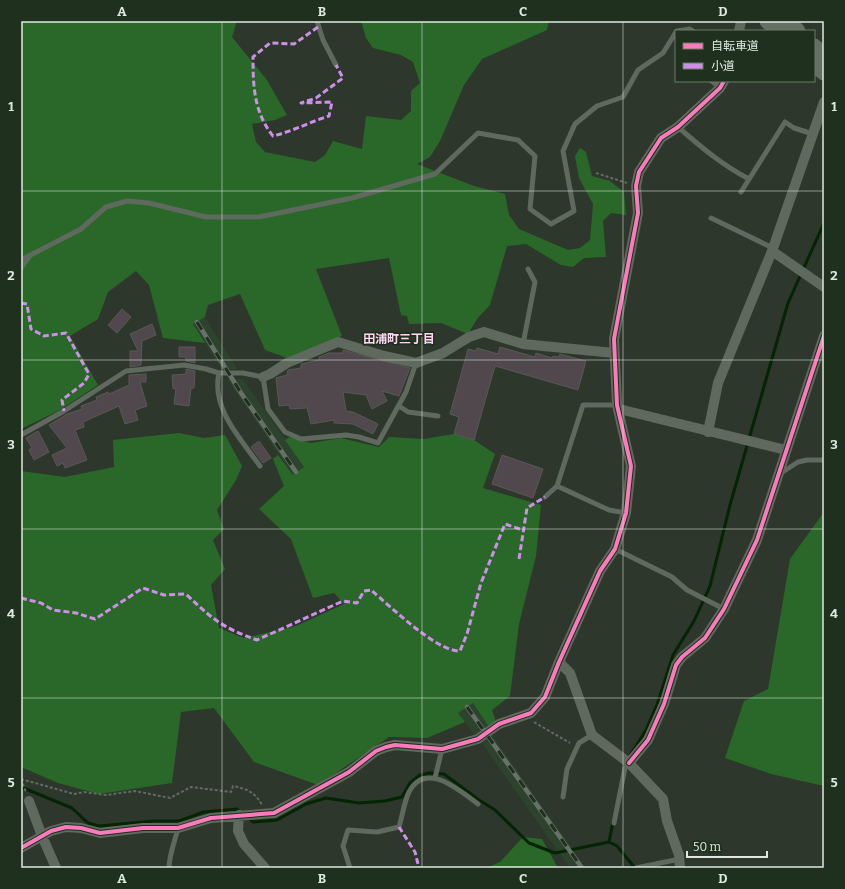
<svg xmlns="http://www.w3.org/2000/svg" width="845" height="889" font-family="Bitter,'Noto Sans JP',serif">
<rect width="100%" height="100%" fill="#2d372c"/>
<path fill="#2e432d" d="M 205,317 L 238,370 L 221,369 L 193,324 Z
M 227,379 L 243,379 L 304,467 L 293,475 Z
M 473,703 L 489,727 L 475,736 L 458,713 Z
M 493,736 L 550,818 L 586,868 L 570,868 L 540,826 L 482,743 Z"/>
<path fill="#2a6829" d="M 21,21 L 237,21 L 232,37 L 267,80 L 287,115 L 275,120 L 252,124 L 256,142 L 265,152 L 315,162 L 325,155 L 333,141 L 362,149 L 366,116 L 401,120 L 411,111 L 411,91 L 420,83 L 413,62 L 401,55 L 373,48 L 366,38 L 361,21 L 549,21 L 547,30 L 482,59 L 464,85 L 440,141 L 430,157 L 417,164 L 474,186 L 505,194 L 509,215 L 519,229 L 568,250 L 580,248 L 590,240 L 593,204 L 579,178 L 575,156 L 580,148 L 586,152 L 592,176 L 610,181 L 624,192 L 626,215 L 611,213 L 603,221 L 606,257 L 584,258 L 573,267 L 561,265 L 526,244 L 507,246 L 490,305 L 477,319 L 468,334 L 441,323 L 409,324 L 407,316 L 401,315 L 389,258 L 316,269 L 342,336 L 287,358 L 265,350 L 240,294 L 208,305 L 205,317 L 193,324 L 205,343 L 163,338 L 149,285 L 136,271 L 108,292 L 98,319 L 70,336 L 98,385 L 60,410 L 21,429 Z
M 179,433 L 204,438 L 225,435 L 242,466 L 236,480 L 217,510 L 224,529 L 213,540 L 225,569 L 211,585 L 219,628 L 244,638 L 296,626 L 344,604 L 334,593 L 313,598 L 291,539 L 259,509 L 284,486 L 273,459 L 278,455 L 293,475 L 304,467 L 285,440 L 290,437 L 311,443 L 341,438 L 379,447 L 389,437 L 424,439 L 454,434 L 474,440 L 495,454 L 483,488 L 541,505 L 536,556 L 519,624 L 510,696 L 492,710 L 496,722 L 489,727 L 473,703 L 458,713 L 465,722 L 427,738 L 389,737 L 318,785 L 254,762 L 214,708 L 181,712 L 172,783 L 99,794 L 58,783 L 21,767 L 21,471 L 65,477 L 114,467 L 113,440 Z
M 824,512 L 824,786 L 771,774 L 725,758 L 744,701 L 768,689 L 790,559 Z
M 523,837 L 542,839 L 558,868 L 486,868 L 500,862 Z"/>
<g fill="none" stroke-linecap="round" stroke-linejoin="round">
<path stroke="#042504" stroke-width="3" d="M 631,754 L 646,730 L 657,705 L 673,655 L 694,621 L 710,586 L 730,505 L 788,303 L 824,223
M 21,787 L 72,808 L 88,823 L 99,826 L 154,821 L 179,821 L 204,812 L 237,809 L 240,812
M 248,817 L 253,822 L 277,820 L 306,804 L 326,798 L 359,803 L 385,801 L 402,797 L 410,783 L 420,775 L 429,773 L 444,774 L 479,800 L 495,810 L 529,843 L 555,853 L 609,842 L 613,822
M 609,842 L 617,846 L 635,868"/>
</g>
<path fill="#51484d" stroke="#585956" d="M 122,309 L 131,317 L 117,333 L 108,325 Z
M 152,324 L 156,335 L 142,341 L 141,365 L 130,367 L 130,351 L 138,351 L 130,334 Z
M 179,347 L 195,347 L 195,363 L 186,361 L 186,357 L 179,357 Z
M 500,347 L 535,357 L 536,353 L 552,358 L 553,356 L 559,357 L 560,354 L 586,361 L 578,390 L 495,366 L 474,440 L 454,434 L 459,417 L 450,414 L 468,349 L 476,351 L 477,348 L 498,354 Z
M 343,350 L 410,368 L 399,396 L 382,391 L 387,401 L 372,409 L 366,395 L 343,392 L 346,411 L 353,412 L 378,424 L 373,434 L 353,424 L 334,423 L 334,420 L 311,424 L 307,408 L 290,409 L 289,405 L 279,406 L 276,378 L 287,375 L 288,370 L 301,368 L 301,364 L 319,360 L 319,357 L 329,353 L 343,353 Z
M 186,369 L 195,371 L 194,388 L 191,388 L 189,406 L 174,404 L 176,388 L 173,389 L 172,375 L 186,374 Z
M 146,374 L 146,382 L 140,382 L 147,406 L 135,410 L 138,420 L 125,424 L 119,406 L 83,422 L 84,427 L 75,430 L 87,460 L 65,468 L 63,463 L 57,466 L 52,455 L 67,448 L 49,425 L 67,414 L 82,409 L 81,406 L 97,400 L 96,397 L 108,392 L 109,394 L 129,385 L 129,375 Z
M 38,431 L 49,452 L 34,460 L 29,450 L 32,448 L 26,438 Z
M 259,441 L 271,458 L 263,463 L 251,447 Z
M 502,455 L 543,469 L 533,498 L 492,484 Z"/>
<g fill="none" stroke-linecap="round" stroke-linejoin="round">
<path stroke="#626a61" stroke-width="2" stroke-dasharray="3 2" stroke-linecap="butt" d="M 596,173 L 627,183
M 534,722 L 570,743
M 21,779 L 74,794 L 84,792 L 106,795 L 135,791 L 170,798 L 191,787 L 231,792 L 233,786 C 247,789 255,792 262,805
M 21,779 L 26,792"/>
<path stroke="#5f695e" stroke-width="5" d="M 317,21 L 323,40 L 336,65
M 677,31 L 690,29 L 693,31
M 712,81 L 720,88
M 678,127 C 701,147 722,165 749,179
M 741,192 L 785,122 L 794,128 L 813,134
M 711,218 L 773,248
M 21,260 L 81,229 L 106,207 L 127,201 L 149,203 L 206,217 L 259,217 L 352,198 L 435,174 L 478,133 L 518,140 L 535,156 L 530,209 L 551,224 L 574,211 L 563,151 L 575,124 L 597,106 L 623,97 L 638,70 L 663,53 L 676,32
M 21,268 L 29,257
M 523,344 L 535,282 L 528,269
M 219,373 C 211,409 241,439 260,466
M 399,406 L 408,412 L 438,416
M 21,435 L 64,411 L 126,371 L 184,365 L 206,369 L 219,373 L 243,373 L 263,377 L 268,409 L 285,432 L 301,439 L 346,435 L 359,437 L 378,443 L 406,392 L 416,363
M 781,473 L 798,462 L 807,460 L 824,460
M 557,486 L 583,405 L 617,405
M 545,497 L 557,486 L 609,510 L 626,513
M 615,549 L 672,577 L 687,590 L 724,609
M 435,778 L 442,749
M 563,797 L 567,769 L 579,743 L 592,735
M 614,823 L 625,768 L 629,763
M 169,868 C 169,855 175,841 178,828
M 350,868 L 343,846 L 348,830 L 377,832 L 399,827 C 402,817 404,804 408,794 C 424,759 459,790 478,804
M 636,868 L 680,859"/>
<path stroke="#5f695e" stroke-width="10" d="M 739,31 L 741,21
M 772,251 L 824,287
M 263,377 L 270,374 L 287,363 L 338,342 L 384,356 L 416,363 L 443,353 L 469,337 L 484,332 L 523,344 L 614,353
M 619,409 L 786,450
M 708,432 L 718,383 L 772,251 L 824,102
M 559,662 L 570,673 L 592,735 L 629,763 L 663,799 L 667,821 L 679,855 L 680,868
M 629,763 L 648,740 L 664,704 L 676,665 L 682,657 L 705,638 L 724,609 L 757,540 L 824,336
M 29,801 L 42,836 L 56,868
M 239,815 L 238,831 L 244,844 L 265,868
M 21,848 L 51,831 L 66,827 L 81,828 L 100,833 L 143,828 L 178,828 L 211,818 L 274,813 L 349,772 L 376,751 L 386,747 L 395,745 L 442,749 L 478,739 L 499,724 L 531,713 L 545,697 L 559,662 L 600,571 L 615,549 L 626,513 L 631,466 L 617,405 L 614,339 L 638,213 L 636,186 L 639,172 L 661,138 L 678,127 L 720,88 L 724,81"/>
<path stroke="#637062" stroke-width="17" d="M 768,21 L 779,31
M 786,21 L 797,31
M 814,47 L 824,56
M 814,63 L 824,72"/>
<defs>
<path id="rail" d="M 197,322 L 241,393 L 296,472
M 467,707 L 582,868"/>
</defs>
<use href="#rail" stroke="#687168" stroke-width="4.5"/>
<use href="#rail" stroke="#1f301e" stroke-width="3" stroke-dasharray="9" stroke-linecap="butt"/>
<path stroke="#ce8fe9" stroke-width="3" stroke-dasharray="6 3" stroke-linecap="butt" d="M 318,27 L 294,44 L 270,43 L 253,57 C 253,87 254,112 273,136 C 293,131 310,122 329,116 L 332,102 L 301,103 L 316,98 L 343,78 L 336,65
M 21,303 L 27,304 L 31,329 L 44,336 L 66,333 L 89,374 L 84,383 L 62,400 L 64,411
M 519,559 L 527,508 L 545,497
M 21,598 L 41,603 L 53,610 L 76,613 L 95,619 L 143,588 L 164,595 L 186,594 C 212,619 223,628 257,640 L 343,601 L 357,603 L 364,591 L 371,590 C 390,606 437,652 460,651 L 467,634 L 481,583 L 505,524 L 523,530
M 399,827 L 415,852 L 419,868"/>
<defs>
<path id="cycleway" d="M 629,763 L 648,740 L 664,704 L 676,665 L 682,657 L 705,638 L 724,609 L 757,540 L 824,336
M 21,848 L 51,831 L 66,827 L 81,828 L 100,833 L 143,828 L 178,828 L 211,818 L 274,813 L 349,772 L 376,751 L 386,747 L 395,745 L 442,749 L 478,739 L 499,724 L 531,713 L 545,697 L 559,662 L 600,571 L 615,549 L 626,513 L 631,466 L 617,405 L 614,339 L 638,213 L 636,186 L 639,172 L 661,138 L 678,127 L 720,88 L 724,81"/>
</defs>
<use href="#cycleway" stroke="#1f301e" stroke-width="6"/>
<use href="#cycleway" stroke="#fd7abc" stroke-width="4"/>
</g>
<path fill="none" stroke="#deeade" stroke-width="1" stroke-opacity="0.55" d="M 222,21 L 222,868M 422,21 L 422,868M 623,21 L 623,868M 21,191 L 824,191M 21,360 L 824,360M 21,529 L 824,529M 21,698 L 824,698"/>
<g text-anchor="middle" stroke-width="3.5" stroke-linejoin="round" paint-order="stroke">
<g font-size="12" font-weight="bold" fill="#ffd4f1" stroke="#1f301e">
<text x="399" y="343">田浦町三丁目</text>
</g>
</g>
<rect width="845" height="889" fill="none" stroke="#1f301e" stroke-width="44"/>
<rect x="675" y="30" width="140" height="52" fill="#1f301e" stroke="#6b7a6b"/>
<rect x="683" y="43" width="20" height="6" fill="#fd7abc" stroke="#6b7a6b"/>
<text x="711" y="50" font-size="12" fill="#deeade">自転車道</text>
<rect x="683" y="63" width="20" height="6" fill="#ce8fe9" stroke="#6b7a6b"/>
<text x="711" y="70" font-size="12" fill="#deeade">小道</text>
<path d="M687 851v6h80v-6" fill="none" stroke="#deeade" stroke-width="2"/>
<text x="693" y="851" font-size="12" fill="#deeade" stroke="#1f301e" stroke-width="3" paint-order="stroke">50 m</text>
<rect x="22" y="22" width="801" height="845" fill="none" stroke="#deeade" stroke-width="1.5"/>
<g font-size="13" text-anchor="middle" font-weight="bold" fill="#deeade">
<text x="122" y="16">A</text>
<text x="322" y="16">B</text>
<text x="523" y="16">C</text>
<text x="723" y="16">D</text>
<text x="11" y="111">1</text>
<text x="834" y="111">1</text>
<text x="11" y="280">2</text>
<text x="834" y="280">2</text>
<text x="11" y="449">3</text>
<text x="834" y="449">3</text>
<text x="11" y="618">4</text>
<text x="834" y="618">4</text>
<text x="11" y="787">5</text>
<text x="834" y="787">5</text>
<text x="122" y="883">A</text>
<text x="322" y="883">B</text>
<text x="523" y="883">C</text>
<text x="723" y="883">D</text>
</g>
</svg>
